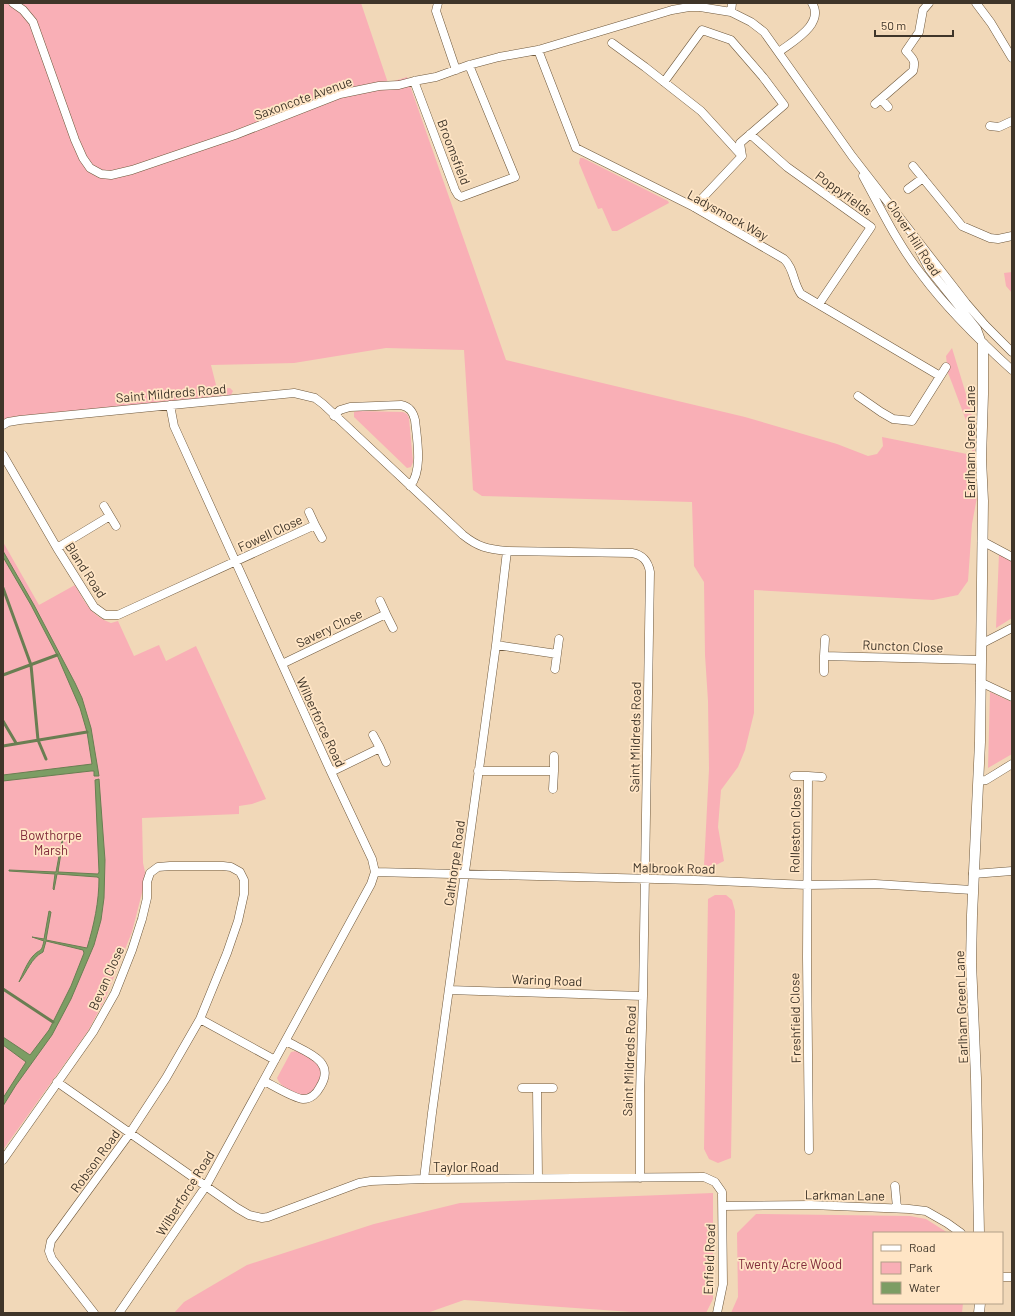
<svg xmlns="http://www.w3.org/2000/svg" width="1015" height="1316" font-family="Barlow,sans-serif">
<rect width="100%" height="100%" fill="#f1d8b8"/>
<path fill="#f9afb6" d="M 3,3 L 361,3 L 388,83 L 407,77 L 506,360 L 745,417 L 837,444 L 868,456 L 877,454 L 883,446 L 882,437 L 972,455 L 973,439 L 952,383 L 948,373 L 946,356 L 952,348 L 969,404 L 974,425 L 975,445 L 973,470 L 977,497 L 972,524 L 968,581 L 958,595 L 933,600 L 754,590 L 754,713 L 745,750 L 738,767 L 721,790 L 718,827 L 724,861 L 714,866 L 704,866 L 709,769 L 708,701 L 705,655 L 704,582 L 694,566 L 692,502 L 482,496 L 473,490 L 464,350 L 386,348 L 294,363 L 211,365 L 217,389 L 230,388 L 233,391 L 231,395 L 11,417 L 3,420 Z
M 580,158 L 583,158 L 668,201 L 669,203 L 617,231 L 612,231 L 602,208 L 598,209 L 579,163 Z
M 1012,272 L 1012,293 L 1006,286 L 1004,273 Z
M 358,411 L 403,412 L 407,414 L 409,418 L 413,462 L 411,467 L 407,468 L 354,417 L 354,412 Z
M 3,542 L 39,605 L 75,585 C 85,602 91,616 111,623 L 118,621 L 134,656 L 159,645 L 166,661 L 196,646 L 266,799 L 252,804 L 239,806 L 239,814 L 142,818 L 143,863 L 145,872 L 144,885 L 132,932 L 105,999 L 88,1031 L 3,1150 Z
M 999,553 L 1012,562 L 1012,618 L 996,628 Z
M 990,692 L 1012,702 L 1012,754 L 988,768 Z
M 715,895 L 726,895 L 732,900 L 735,911 L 731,1158 L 718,1163 L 709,1159 L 704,1149 L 708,899 Z
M 296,1051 L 299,1052 C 305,1055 314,1058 318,1063 C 327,1073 316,1096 302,1095 C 297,1095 294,1092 290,1090 C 284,1087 280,1085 277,1078 L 291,1052 Z
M 713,1193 L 713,1299 L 706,1313 L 646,1313 L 464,1300 L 427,1313 L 174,1313 L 184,1302 L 247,1265 L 374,1224 L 460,1203 Z
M 756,1214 L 910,1216 L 926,1219 L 948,1233 L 874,1233 L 874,1303 L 963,1303 L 962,1313 L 731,1313 L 738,1297 L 737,1233 Z"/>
<path fill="#7c9d64" stroke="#6a7e52" d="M 3,551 L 34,605 L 75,683 L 82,698 L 91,728 L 99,776 L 94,776 L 94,771 L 91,771 L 3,781 L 3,775 L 92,764 L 87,732 L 80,708 L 57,655 L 31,605 L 3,557 Z
M 99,779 L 105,860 L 104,898 L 101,920 L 94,945 L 71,999 L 52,1035 L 16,1085 L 3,1106 L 3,1098 L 26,1062 L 3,1045 L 3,1037 L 30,1055 L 49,1030 L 71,986 L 84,953 L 83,950 L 46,941 L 43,952 C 31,958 27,972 19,982 C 22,975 28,961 33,956 C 40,948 41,954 44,941 L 32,937 L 44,939 L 49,911 L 51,912 L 46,940 L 87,948 C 94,925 99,902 99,878 L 97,877 L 57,874 L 54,890 L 53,889 L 55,874 L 9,871 L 9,870 L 56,872 L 62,840 L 63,840 L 58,872 L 98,874 L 99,872 L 95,780 Z"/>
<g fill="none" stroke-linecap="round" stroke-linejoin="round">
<path stroke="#6a7e52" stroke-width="3" d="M 3,588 L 31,665 L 38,740 L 46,759
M 3,675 L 57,655
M 3,721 L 16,743
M 3,746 L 87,732
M 3,989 L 53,1022"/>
<defs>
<path id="minor" d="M 13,3 L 23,10 L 33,22 L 75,140 L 83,158 L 90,168 L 101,174 L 111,175 L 132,170 L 235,135 L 340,94 L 379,86 L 399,85 L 414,81 L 436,77 L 469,65 L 499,57 L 538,50 L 672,10 L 689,7 L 700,7 L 731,12 L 751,22 L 764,32 L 852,156 L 966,303 L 985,325 L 1012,352
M 438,3 L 436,11 L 456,70
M 976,3 L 991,23 L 1012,58
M 731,12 L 732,3
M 612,43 L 645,67 L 701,111 L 742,156
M 538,50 L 576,148 L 694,207 L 784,259 C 794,268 793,283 801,294 L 940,376
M 779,52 C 793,41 825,24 812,3
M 414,81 L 455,190 L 458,195 L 461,197 L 515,177 L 469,65
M 664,82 L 702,30 L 731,40 L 763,77 L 784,105 L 740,143 L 742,156 L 694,207
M 881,99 L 888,107
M 875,104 L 913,71 C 916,60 913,59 906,51 L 919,32 L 923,10 L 929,3
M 990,126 L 999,127 L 1012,121
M 750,134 L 787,167 L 871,227 L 819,304
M 913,166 L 962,226 L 990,238 L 998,239 L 1012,236
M 863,176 C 881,209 898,245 922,275 C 948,310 980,341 1012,370
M 908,189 L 923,178
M 917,246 L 929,269 L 977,329 L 981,340
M 858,396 L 881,412 L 893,419 L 912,421 L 946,367
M 334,416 L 340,410 L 350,407 L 401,405 C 410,407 413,412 415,420 C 417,439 423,471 410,486
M 3,425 L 8,422 L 20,420 L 294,393 L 315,398 L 323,404 L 463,535 C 478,547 487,549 507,551 L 632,553 C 643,555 648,561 650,572 L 643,996 L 640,1093 L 640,1178
M 3,455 L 57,548 L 94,607 L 105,615 L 118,615 L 315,525 L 322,538
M 104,506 L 110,516
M 309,512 L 315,525
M 982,541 L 1012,557
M 57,548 L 110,516 L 116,526
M 380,601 L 386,614
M 981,644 L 1012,628
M 496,645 L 557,654 L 559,639
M 824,656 L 825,639
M 282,664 L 386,614 L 393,628
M 555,669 L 557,654
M 824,672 L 824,656 L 980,660
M 980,682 L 1012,697
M 373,735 L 380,748
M 478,771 L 554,771 L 553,789
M 554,771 L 554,756
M 331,772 L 380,748 L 386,762
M 794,776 L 808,776
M 979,781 L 986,780 L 1012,764
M 375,872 L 695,880 L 807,885 L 875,884 L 972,890
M 973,874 L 1012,871
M 449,990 L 643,996
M 200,1019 L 275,1060
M 264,1081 C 272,1085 295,1099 303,1099 C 311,1099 317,1093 320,1087 C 337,1060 305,1052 286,1041
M 57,1082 L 237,1208 L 249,1215 L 262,1218 L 268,1217 L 359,1183 L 371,1181 L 424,1179 L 704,1177 L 715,1182 L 722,1192 L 723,1284 L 717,1313
M 522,1088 L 537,1088
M 809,1150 L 807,957 L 808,776 L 822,777
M 3,1160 L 93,1032 L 115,993 L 132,950 L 142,919 L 147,898 L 147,882 L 150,873 L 158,867 L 170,866 L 223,866 L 231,867 L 240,872 L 244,880 L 244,894 L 238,921 L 227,953 L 200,1019 L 166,1078 L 130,1133 L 51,1241 L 49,1251 L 52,1259 L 94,1313
M 538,1178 L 537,1088 L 553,1088
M 424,1179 L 432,1113 L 496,645 L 507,551
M 895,1186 L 897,1208
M 723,1206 L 811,1205 L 909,1209 L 926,1211 L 947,1223 L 961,1233
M 1002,1277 L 1012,1277
M 119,1313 L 206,1186 L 371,884 L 375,872 L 372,859 L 331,772 L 174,426 L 170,405"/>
<path id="tertiary" d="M 979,1233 L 976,1078 L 971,963 L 972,915 L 980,742 L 983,501 L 981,459 L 983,394 L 983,344
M 979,1313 L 980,1303"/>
</defs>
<use href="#minor" stroke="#6e583c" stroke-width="9"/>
<use href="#tertiary" stroke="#6e583c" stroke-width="11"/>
<use href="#minor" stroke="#fff" stroke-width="8"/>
<use href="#tertiary" stroke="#fff" stroke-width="10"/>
</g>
<g text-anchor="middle" stroke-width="3.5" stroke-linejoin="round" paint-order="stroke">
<g font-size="13" fill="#3f3529" stroke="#ffe5c5">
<text transform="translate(303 98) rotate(-20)" y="5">Saxoncote Avenue</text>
<text transform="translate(454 152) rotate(69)" y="5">Broomsfield</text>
<text transform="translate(844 193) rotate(36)" y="5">Poppyfields</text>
<text transform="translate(728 215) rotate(29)" y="5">Ladysmock Way</text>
<text transform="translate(914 238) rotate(57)" y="5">Clover Hill Road</text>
<text transform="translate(171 393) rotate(-5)" y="5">Saint Mildreds Road</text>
<text transform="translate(970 442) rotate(-90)" y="5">Earlham Green Lane</text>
<text transform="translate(270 533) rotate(-25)" y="5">Fowell Close</text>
<text transform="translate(86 570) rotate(57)" y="5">Bland Road</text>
<text transform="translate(329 628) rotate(-26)" y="5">Savery Close</text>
<text transform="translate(903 646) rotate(2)" y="5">Runcton Close</text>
<text transform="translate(321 722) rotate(65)" y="5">Wilberforce Road</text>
<text transform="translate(635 737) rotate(-89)" y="5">Saint Mildreds Road</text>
<text transform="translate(795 830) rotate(-89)" y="5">Rolleston Close</text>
<text transform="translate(454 863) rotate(-82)" y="5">Calthorpe Road</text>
<text transform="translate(674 868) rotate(1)" y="5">Malbrook Road</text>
<text transform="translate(106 978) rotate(-66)" y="5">Bevan Close</text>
<text transform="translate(547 980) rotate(2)" y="5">Waring Road</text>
<text transform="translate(961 1007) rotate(-92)" y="5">Earlham Green Lane</text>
<text transform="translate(795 1018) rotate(-91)" y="5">Freshfield Close</text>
<text transform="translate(629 1061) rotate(-88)" y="5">Saint Mildreds Road</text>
<text transform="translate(95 1161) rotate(-54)" y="5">Robson Road</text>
<text x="466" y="1172">Taylor Road</text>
<text transform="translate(185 1193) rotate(-58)" y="5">Wilberforce Road</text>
<text transform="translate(845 1195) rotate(1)" y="5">Larkman Lane</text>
<text transform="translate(709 1259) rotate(-88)" y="5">Enfield Road</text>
</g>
<g font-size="13" fill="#812b3b" stroke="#ffe5c5">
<text x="51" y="840">Bowthorpe<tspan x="51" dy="15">Marsh</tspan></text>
<text x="790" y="1269">Twenty Acre Wood</text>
</g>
</g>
<rect width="1015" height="1316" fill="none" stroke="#3f3529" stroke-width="8"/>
<rect x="873" y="1232" width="130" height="72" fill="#ffe5c5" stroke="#b29f87"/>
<rect x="881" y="1245" width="20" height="6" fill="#ffffff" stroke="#b29f87"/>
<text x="909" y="1252" font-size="12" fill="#3f3529">Road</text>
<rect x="881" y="1262" width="20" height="12" fill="#f9afb6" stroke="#b29f87"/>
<text x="909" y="1272" font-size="12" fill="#3f3529">Park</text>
<rect x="881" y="1282" width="20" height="12" fill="#7c9d64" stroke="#b29f87"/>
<text x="909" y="1292" font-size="12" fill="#3f3529">Water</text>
<path d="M875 30v6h78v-6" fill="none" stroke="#3f3529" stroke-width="2"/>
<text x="881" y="30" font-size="12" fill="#3f3529" stroke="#ffe5c5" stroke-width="3" paint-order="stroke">50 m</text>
</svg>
